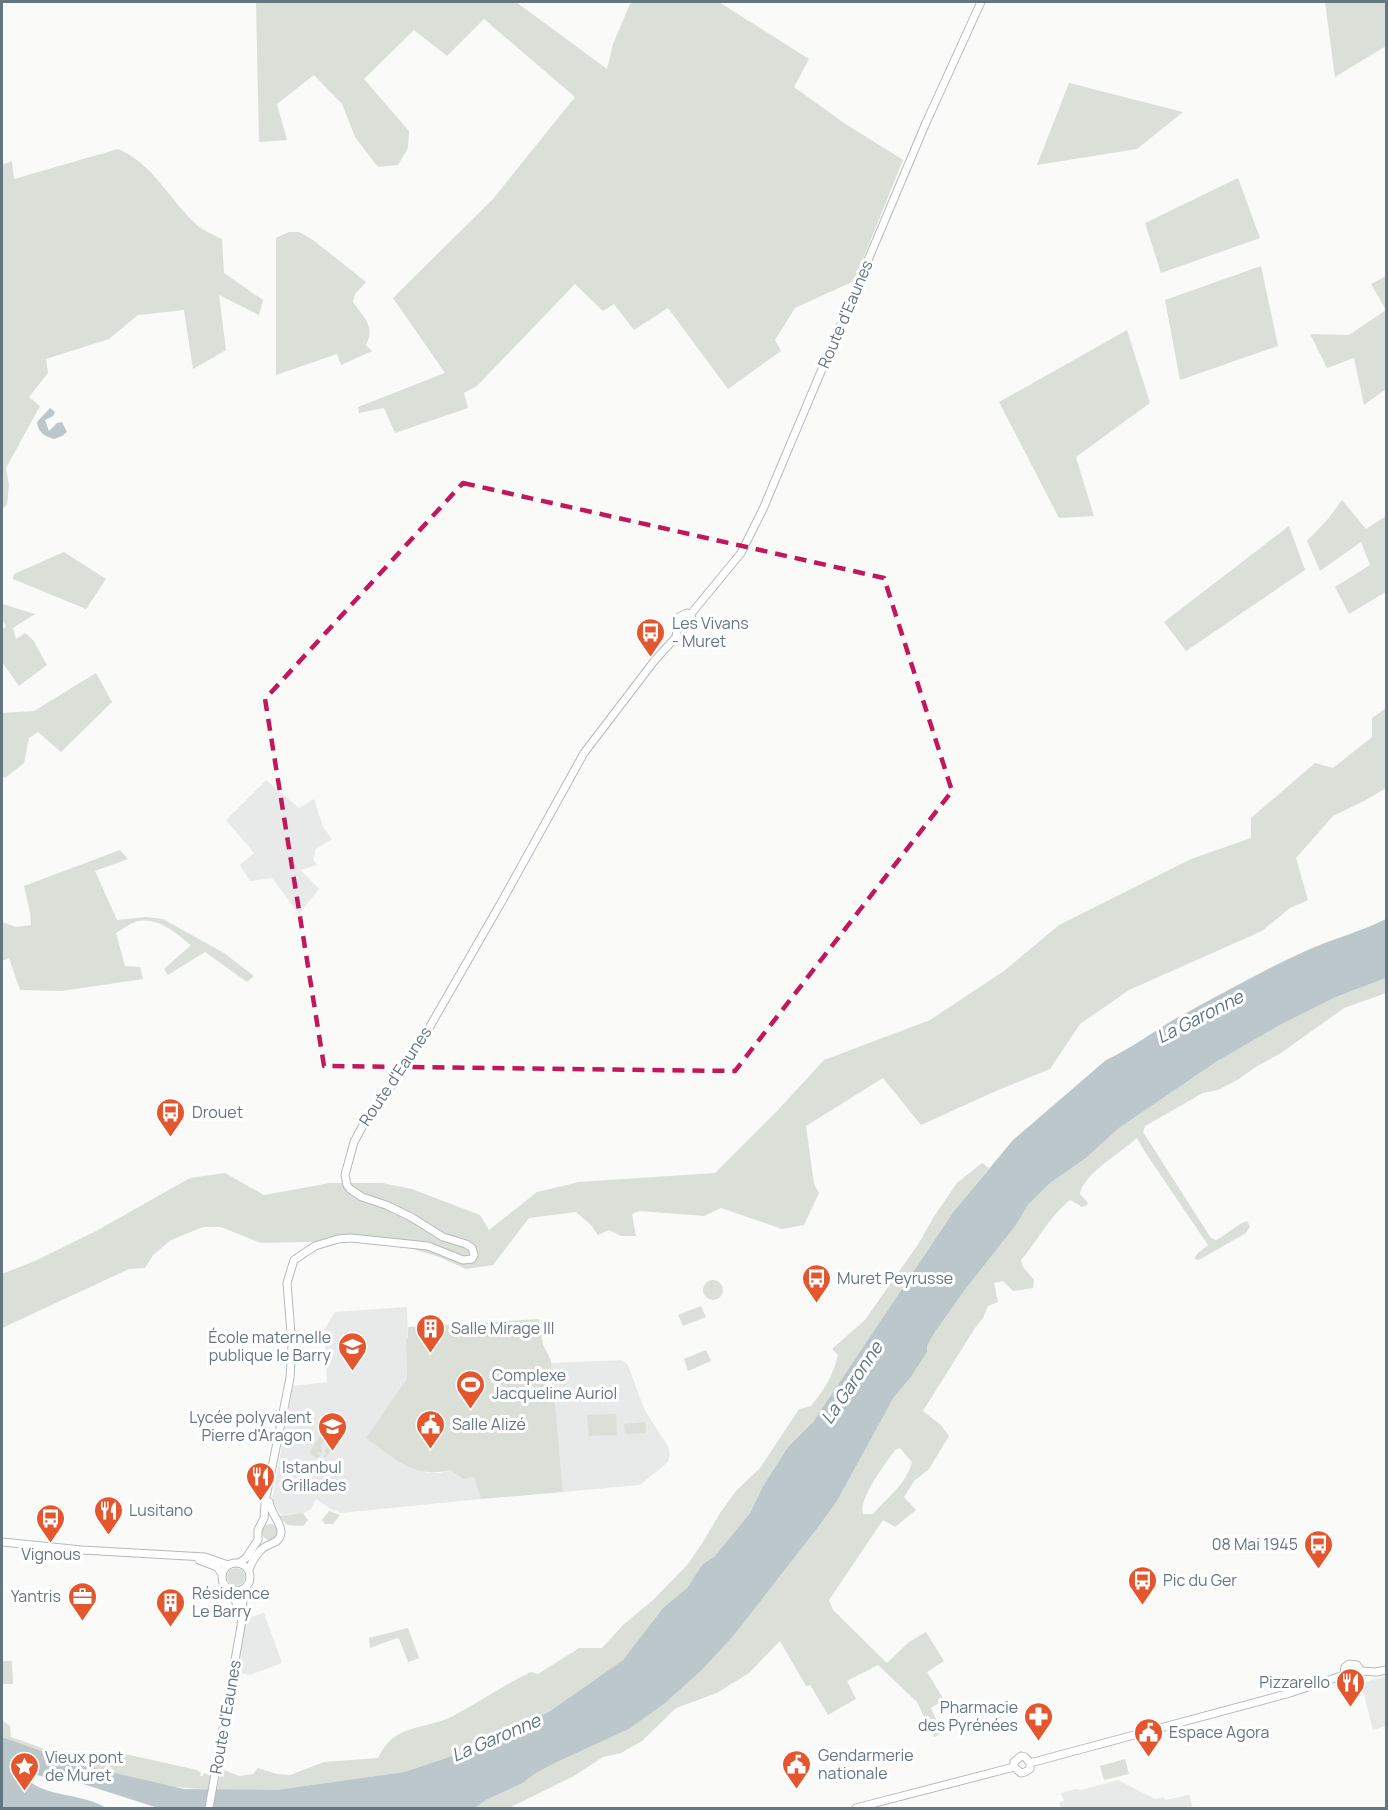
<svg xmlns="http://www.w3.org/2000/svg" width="1388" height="1810" font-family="Manrope,sans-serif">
<rect width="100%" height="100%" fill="#fafaf8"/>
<path fill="#e8e9e9" d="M 266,780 L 299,808 L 314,799 L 323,827 L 332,839 L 316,849 L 313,859 L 317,865 L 301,870 L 319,889 L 299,914 L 272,878 L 250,881 L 240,865 L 254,853 L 226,820 Z
M 407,1307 L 408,1339 L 406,1340 L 407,1379 L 403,1464 L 428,1473 L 440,1473 L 450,1470 L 475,1476 L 481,1499 L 341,1513 L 336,1510 L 334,1511 L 316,1499 L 311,1509 L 304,1513 L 282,1515 L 277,1510 L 272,1500 L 293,1386 L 327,1382 L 324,1330 L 335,1312 Z
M 622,1360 L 628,1365 L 645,1411 L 668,1446 L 670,1455 L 668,1462 L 640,1485 L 563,1492 L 551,1363 Z
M 264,1613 L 282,1663 L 250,1675 L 234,1672 L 245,1619 Z
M 1386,1676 L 1386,1726 L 1373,1730 L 1361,1683 Z
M 1118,1780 L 1155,1799 L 1164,1797 L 1165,1800 L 1189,1795 L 1193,1808 L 1061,1808 L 1059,1803 L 1064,1801 L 1061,1793 L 1075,1789 L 1081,1790 Z"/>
<path fill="#dadfd7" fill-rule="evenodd" d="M 256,2 L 516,2 L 607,69 L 613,44 L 630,4 L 633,2 L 719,2 L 809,59 L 794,87 L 844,123 L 903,160 L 854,281 L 795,308 L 775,340 L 781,351 L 728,389 L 668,308 L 634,330 L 614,304 L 603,311 L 575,284 L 477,386 L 464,393 L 468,408 L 395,433 L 384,408 L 359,413 L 358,407 L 445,373 L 393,298 L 493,199 L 575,97 L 484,19 L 447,56 L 414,30 L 364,79 L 409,131 L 408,148 L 398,165 L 378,167 L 355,137 L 342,104 L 314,75 L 277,104 L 287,140 L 259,142 Z
M 1325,2 L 1386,2 L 1386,46 L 1335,77 Z
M 1069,83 L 1183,112 L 1137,149 L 1037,165 Z
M 118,149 C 153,163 170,201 197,225 C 204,231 214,235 222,239 L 224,273 L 263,300 L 259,315 L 219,295 L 226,350 L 193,369 L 184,310 L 138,315 L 109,339 L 46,359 L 48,373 L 29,397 L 40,406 L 6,468 L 9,485 L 7,505 L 2,509 L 2,165 L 12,161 L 14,179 Z
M 1238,178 L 1260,238 L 1161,273 L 1145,223 Z
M 289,232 L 299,232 L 313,240 L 366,282 L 355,294 L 353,302 C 363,317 376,326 366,345 L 372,351 L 341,365 L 337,354 L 276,375 L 276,238 Z
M 1261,266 L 1278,346 L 1180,380 L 1165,300 Z
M 1386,276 L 1386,389 L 1364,405 L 1354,358 L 1327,368 L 1310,334 L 1349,335 L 1386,310 L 1371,284 Z
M 1127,330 L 1150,403 L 1076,457 L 1094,516 L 1059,518 L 999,402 Z
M 1342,500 L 1366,529 L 1386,516 L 1386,592 L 1349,614 L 1335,587 L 1370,565 L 1361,542 L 1320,571 L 1307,541 L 1328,519 Z
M 1289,526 L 1305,570 L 1186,651 L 1164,622 Z
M 64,552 L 106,579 L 86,609 L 13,579 L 14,574 Z
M 2,604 L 35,614 L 13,628 L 16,639 L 25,633 L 33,640 L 47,665 L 19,686 L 2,662 L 2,630 L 6,626 L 2,619 Z
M 96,673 L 112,702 L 61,752 L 38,732 L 29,738 L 24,763 L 5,778 L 2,776 L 2,713 L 34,711 Z
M 1386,708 L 1386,788 L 1366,800 L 1333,816 L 1296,858 L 1308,900 L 1290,908 L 1262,931 L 1129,990 L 1080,1024 L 1050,1069 L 998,1090 L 921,1125 L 883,1078 L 806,1126 L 814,1184 L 819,1193 L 804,1225 L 782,1229 L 721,1208 L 704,1216 L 639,1211 L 632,1214 L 636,1236 L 621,1236 L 609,1230 L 598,1235 L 591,1225 L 576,1212 L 529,1218 L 493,1265 L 466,1269 L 439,1257 L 410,1248 L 349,1241 L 261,1243 L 221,1227 L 203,1227 L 171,1240 L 153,1255 L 145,1268 L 129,1269 L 2,1328 L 2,1274 L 37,1260 L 96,1231 L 190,1178 L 225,1173 L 264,1195 L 330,1183 L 382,1183 L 412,1189 L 480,1215 L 489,1230 L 537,1192 L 579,1182 L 715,1173 L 779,1109 L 824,1060 L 930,1020 L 1004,971 L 1059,925 L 1191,859 L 1251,838 L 1251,818 L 1315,763 L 1333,768 L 1372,737 L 1372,718 Z
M 120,850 L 128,859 L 95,871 L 117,920 L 146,917 L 163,919 L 224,953 L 254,976 L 247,982 L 205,952 L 168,975 L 164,969 L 191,945 C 177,934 159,917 138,921 C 131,923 122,929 116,933 L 125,966 L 140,967 L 143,979 L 62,991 L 20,990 L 9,958 L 2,961 L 2,922 L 16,927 L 31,925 L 30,912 L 24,886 Z
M 1386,978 L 1386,993 L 1344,1008 L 1281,1053 L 1254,1068 L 1239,1079 L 1218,1090 L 1203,1093 L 1145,1126 L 1143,1132 L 1211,1238 L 1216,1240 C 1227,1235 1235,1225 1247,1221 L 1250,1226 L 1246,1233 L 1199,1260 L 1194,1259 L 1198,1253 L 1208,1245 L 1145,1152 L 1137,1138 C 1123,1151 1082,1175 1080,1194 L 1088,1203 L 1087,1205 L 1082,1207 L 1070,1200 C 1049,1217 1038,1240 1021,1260 L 1023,1267 L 1034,1280 L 1033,1288 L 1013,1291 L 1003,1281 L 994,1283 L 998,1302 L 988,1306 L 983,1318 L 975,1328 L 923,1411 L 941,1425 L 949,1436 L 929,1469 L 914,1481 L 904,1497 L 916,1510 L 895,1527 L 883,1520 L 829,1600 L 833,1610 L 887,1663 L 909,1642 L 926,1632 L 944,1661 L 927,1672 L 944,1700 L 931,1708 L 942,1733 L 934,1737 L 917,1702 L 878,1665 L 847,1681 L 856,1699 L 828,1715 L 810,1685 L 806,1686 L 780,1641 L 749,1673 L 717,1693 L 676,1708 L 642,1741 L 621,1753 L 603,1757 L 574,1776 L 509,1808 L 475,1808 L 486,1800 L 523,1783 L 536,1773 L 557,1762 L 629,1729 L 664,1704 L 702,1670 L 735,1634 L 819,1526 L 837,1501 L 894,1397 L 911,1377 L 927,1352 L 927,1346 L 935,1332 L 964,1291 L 1016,1225 L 1028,1205 L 1050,1183 L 1086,1158 L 1119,1128 L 1216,1062 L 1278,1026 L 1336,997 ZM 900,1448 L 912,1462 C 907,1483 887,1498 873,1514 L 863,1514 C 858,1499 886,1463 895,1450 Z
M 982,1163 L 989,1168 L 954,1211 L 813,1422 L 788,1447 L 763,1486 L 750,1513 L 714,1557 L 703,1565 L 687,1588 L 663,1608 L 623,1660 L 550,1711 L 488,1744 L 404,1772 L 276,1790 L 217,1790 L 221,1769 L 239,1776 L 253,1774 L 258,1768 L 277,1774 L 290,1775 L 324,1762 L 378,1758 C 395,1722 424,1731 453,1716 C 479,1702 504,1685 531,1672 L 538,1674 L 579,1648 L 602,1648 L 624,1624 L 653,1600 L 688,1564 L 703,1542 L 720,1513 L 736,1491 L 760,1468 L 799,1409 L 811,1406 C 824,1390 833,1376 838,1355 L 832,1349 L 865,1320 L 919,1243 L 933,1218 L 957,1183 Z
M703 1290a10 10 0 1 1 20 0a10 10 0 1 1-20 0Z
M 701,1306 L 706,1317 L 683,1326 L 678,1315 Z
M 539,1319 L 543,1345 L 551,1360 L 563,1492 L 481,1499 L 474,1476 L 464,1479 L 450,1470 C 415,1480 393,1457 366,1438 L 407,1379 L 406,1339 L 408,1339 L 408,1327 Z
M 706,1350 L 711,1361 L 688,1371 L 684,1359 Z
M 616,1414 L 617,1435 L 589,1436 L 587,1415 Z
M 645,1422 L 646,1433 L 625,1434 L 624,1424 Z
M 327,1427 L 331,1430 L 332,1428 L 342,1435 L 325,1458 L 323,1457 L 326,1454 L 325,1449 L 330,1447 L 327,1445 L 329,1433 L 325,1430 Z
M 323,1431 L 326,1436 L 321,1438 L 324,1440 L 321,1446 L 322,1451 L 321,1453 L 317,1452 L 320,1455 L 318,1459 L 309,1453 Z
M 329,1511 L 340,1515 L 333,1524 L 325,1524 L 322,1520 Z
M 303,1513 L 308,1520 L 303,1526 L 287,1525 L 279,1516 Z
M262 1532a8 8 0 1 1 16 0a8 8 0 1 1-16 0Z
M227 1577a9 9 0 1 1 18 0a9 9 0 1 1-18 0Z
M 408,1628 L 419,1658 L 409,1662 L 409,1664 L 399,1639 L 397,1638 L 370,1648 L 369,1638 Z
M 2,1661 L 12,1661 L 13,1684 L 2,1684 Z
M 2,1720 L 10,1726 L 11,1737 L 53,1752 L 116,1752 L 197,1770 L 201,1773 L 200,1776 L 203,1776 L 204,1773 L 211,1776 L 209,1789 C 145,1789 61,1761 2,1737 Z
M 1125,1759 L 1129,1774 L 1104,1780 L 1100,1766 Z"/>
<path fill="#bbc7cb" d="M 50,408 L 55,412 L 53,416 L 45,420 L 49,431 L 57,423 L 62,422 L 67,432 L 62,436 L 54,439 C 44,436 38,432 37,422 Z
M 1386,919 L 1386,978 L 1336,997 L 1278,1026 L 1216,1062 L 1119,1128 L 1086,1158 L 1050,1183 L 1028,1205 L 1016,1225 L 964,1291 L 935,1332 L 927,1346 L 927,1352 L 911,1377 L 894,1397 L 837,1501 L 819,1526 L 735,1634 L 702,1670 L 664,1704 L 629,1729 L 557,1762 L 536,1773 L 523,1783 L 486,1800 L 475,1808 L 158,1808 L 80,1783 L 69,1778 L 57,1781 L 37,1775 L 28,1778 C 37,1796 87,1794 106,1808 L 2,1808 L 2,1737 L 80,1765 L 184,1789 L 276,1790 L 404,1772 L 488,1744 L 550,1711 L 623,1660 L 663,1608 L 687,1588 L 703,1564 L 714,1557 L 750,1513 L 763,1486 L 788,1447 L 813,1422 L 954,1211 L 1013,1140 L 1106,1060 C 1135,1047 1160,1026 1188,1012 C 1228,990 1269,967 1310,949 C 1336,938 1362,931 1386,919 Z"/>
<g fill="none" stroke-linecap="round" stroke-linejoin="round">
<defs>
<path id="major" d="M 676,637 L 683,641 L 689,637 L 692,618 L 690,615 L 741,553 L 763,509 L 925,125 L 981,2
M 2,1542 L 82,1550 L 205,1557 L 228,1565
M 199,1560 L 217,1567 L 222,1574
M222 1577a14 14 0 1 1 28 0a14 14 0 1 1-28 0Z
M 239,1563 L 246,1558 L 258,1540 L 258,1530 L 264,1518 L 265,1502 L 290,1378 L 292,1346 L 287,1283 L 290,1273 L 294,1260 L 315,1246 L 338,1239 L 351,1238 L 428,1246 L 463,1260 L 472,1259 L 474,1255 L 472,1248 L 466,1244 L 443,1237 L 411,1217 L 386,1205 L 362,1197 L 350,1189 L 347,1185 L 345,1175 L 354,1142 L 368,1116 L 381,1101 L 417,1049 L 502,901 L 584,753 L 655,660 L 676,637 L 679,617 L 687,613 L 690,615
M 249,1570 C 251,1563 255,1556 261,1550 C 267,1543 281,1544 281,1532 C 282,1525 271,1513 269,1502
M 233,1591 L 239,1615
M 1361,1671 L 1376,1672 L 1386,1670
M 1344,1675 L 1345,1667 L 1349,1664 L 1357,1665 L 1361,1671
M 1344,1675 L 1349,1680 C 1355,1681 1360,1678 1361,1671
M 1030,1763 L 1290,1693 L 1344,1675
M 1014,1767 L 1014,1762 L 1021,1756 L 1025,1757 L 1030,1763
M 1014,1767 L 1021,1773 L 1025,1772 L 1030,1769 L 1030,1763
M 209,1808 L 241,1626 L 244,1589
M 856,1808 L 1014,1767"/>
</defs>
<use href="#major" stroke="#b5babe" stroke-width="9"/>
<use href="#major" stroke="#fff" stroke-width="7"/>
</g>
<path fill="none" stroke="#c2185b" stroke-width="4.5" stroke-dasharray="12 8" stroke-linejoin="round" d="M 463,483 L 884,578 L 952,791 L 735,1071 L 324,1066 L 265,699 Z"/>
<defs>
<symbol id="bus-pin" viewBox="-11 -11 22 30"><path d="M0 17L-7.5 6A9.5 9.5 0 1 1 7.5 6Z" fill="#e4572e" stroke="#fff"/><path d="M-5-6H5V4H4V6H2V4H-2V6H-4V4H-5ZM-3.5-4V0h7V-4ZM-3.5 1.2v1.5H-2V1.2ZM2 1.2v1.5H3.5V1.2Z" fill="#fff"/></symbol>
<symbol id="building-pin" viewBox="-11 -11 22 30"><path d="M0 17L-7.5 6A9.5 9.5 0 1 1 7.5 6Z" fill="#e4572e" stroke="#fff"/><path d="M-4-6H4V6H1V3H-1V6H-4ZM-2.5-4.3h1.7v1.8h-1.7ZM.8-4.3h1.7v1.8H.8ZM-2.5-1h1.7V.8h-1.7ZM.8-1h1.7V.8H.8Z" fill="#fff"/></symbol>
<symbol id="school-pin" viewBox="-11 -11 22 30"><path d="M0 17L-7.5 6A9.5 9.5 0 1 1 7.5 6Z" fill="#e4572e" stroke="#fff"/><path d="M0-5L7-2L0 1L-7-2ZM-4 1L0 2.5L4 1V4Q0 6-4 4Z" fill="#fff"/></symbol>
<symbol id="stadium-pin" viewBox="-11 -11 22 30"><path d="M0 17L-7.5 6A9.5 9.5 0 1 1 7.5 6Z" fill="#e4572e" stroke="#fff"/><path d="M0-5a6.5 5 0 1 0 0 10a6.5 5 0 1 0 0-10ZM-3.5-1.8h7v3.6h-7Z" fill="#fff"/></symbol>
<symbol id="civic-pin" viewBox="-11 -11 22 30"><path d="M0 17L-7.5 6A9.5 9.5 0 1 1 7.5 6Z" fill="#e4572e" stroke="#fff"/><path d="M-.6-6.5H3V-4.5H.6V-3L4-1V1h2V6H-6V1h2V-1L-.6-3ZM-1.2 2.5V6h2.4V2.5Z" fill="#fff"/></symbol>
<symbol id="restaurant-pin" viewBox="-11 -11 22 30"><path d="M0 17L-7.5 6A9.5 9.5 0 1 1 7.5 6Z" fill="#e4572e" stroke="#fff"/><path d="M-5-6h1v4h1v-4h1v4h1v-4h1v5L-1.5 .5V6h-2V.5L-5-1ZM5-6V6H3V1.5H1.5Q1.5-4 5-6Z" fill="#fff"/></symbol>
<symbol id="office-pin" viewBox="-11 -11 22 30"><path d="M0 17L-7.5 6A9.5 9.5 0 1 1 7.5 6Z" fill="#e4572e" stroke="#fff"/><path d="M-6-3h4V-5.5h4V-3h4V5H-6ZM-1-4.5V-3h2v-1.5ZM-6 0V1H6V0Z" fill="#fff"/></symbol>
<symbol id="pharmacy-pin" viewBox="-11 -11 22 30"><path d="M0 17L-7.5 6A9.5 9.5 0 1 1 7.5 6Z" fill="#e4572e" stroke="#fff"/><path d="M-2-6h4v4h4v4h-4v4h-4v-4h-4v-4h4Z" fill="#fff"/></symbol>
<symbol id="sight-pin" viewBox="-11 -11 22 30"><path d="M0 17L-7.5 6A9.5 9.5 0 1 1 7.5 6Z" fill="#e4572e" stroke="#fff"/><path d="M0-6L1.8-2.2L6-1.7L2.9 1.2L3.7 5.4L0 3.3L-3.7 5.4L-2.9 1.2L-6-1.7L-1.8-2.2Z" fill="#fff"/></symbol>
</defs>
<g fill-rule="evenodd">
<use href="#bus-pin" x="634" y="616" width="33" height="45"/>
<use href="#bus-pin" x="154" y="1096" width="33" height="45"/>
<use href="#bus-pin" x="800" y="1262" width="33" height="45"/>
<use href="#building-pin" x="414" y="1312" width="33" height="45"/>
<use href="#school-pin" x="336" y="1330" width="33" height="45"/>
<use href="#stadium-pin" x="454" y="1368" width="33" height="45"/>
<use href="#civic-pin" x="414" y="1408" width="33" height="45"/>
<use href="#school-pin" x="316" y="1410" width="33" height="45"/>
<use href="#restaurant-pin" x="244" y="1460" width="33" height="45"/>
<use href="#restaurant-pin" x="92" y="1494" width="33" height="45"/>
<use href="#bus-pin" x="34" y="1502" width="33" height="45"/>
<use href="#bus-pin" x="1302" y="1528" width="33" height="45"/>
<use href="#bus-pin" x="1126" y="1564" width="33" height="45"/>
<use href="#office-pin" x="66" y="1580" width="33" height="45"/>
<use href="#building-pin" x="154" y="1586" width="33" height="45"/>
<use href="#restaurant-pin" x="1334" y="1666" width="33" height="45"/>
<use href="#pharmacy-pin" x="1022" y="1700" width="33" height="45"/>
<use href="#civic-pin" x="1132" y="1716" width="33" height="45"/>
<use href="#civic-pin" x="780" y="1748" width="33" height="45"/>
<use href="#sight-pin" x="8" y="1750" width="33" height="45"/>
</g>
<g text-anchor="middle" stroke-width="6" stroke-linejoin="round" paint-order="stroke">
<g font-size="16" fill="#657683" stroke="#fff">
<text transform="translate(845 314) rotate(-67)" y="6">Route d'Eaunes</text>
<text transform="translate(395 1076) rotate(-56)" y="6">Route d'Eaunes</text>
<text transform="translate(225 1717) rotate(-80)" y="6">Route d'Eaunes</text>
</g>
<g font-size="16" fill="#657683" stroke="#fff" text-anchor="start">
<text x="672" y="629">Les Vivans<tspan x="672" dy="18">- Muret</tspan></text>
<text x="192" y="1118">Drouet</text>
<text x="837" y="1284">Muret Peyrusse</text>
<text x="451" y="1334">Salle Mirage III</text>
<text x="331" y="1343" text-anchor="end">École maternelle<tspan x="331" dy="18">publique le Barry</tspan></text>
<text x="492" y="1381">Complexe<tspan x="492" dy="18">Jacqueline Auriol</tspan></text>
<text x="312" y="1423" text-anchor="end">Lycée polyvalent<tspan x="312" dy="18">Pierre d'Aragon</tspan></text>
<text x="452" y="1430">Salle Alizé</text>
<text x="282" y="1473">Istanbul<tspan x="282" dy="18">Grillades</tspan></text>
<text x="129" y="1516">Lusitano</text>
<text x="1298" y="1550" text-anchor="end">08 Mai 1945</text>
<text x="51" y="1560" text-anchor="middle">Vignous</text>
<text x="1163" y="1586">Pic du Ger</text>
<text x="192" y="1599">Résidence<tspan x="192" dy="18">Le Barry</tspan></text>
<text x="61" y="1602" text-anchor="end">Yantris</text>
<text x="1330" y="1688" text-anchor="end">Pizzarello</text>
<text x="1018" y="1713" text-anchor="end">Pharmacie<tspan x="1018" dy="18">des Pyrénées</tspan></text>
<text x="1169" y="1738">Espace Agora</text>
<text x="818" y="1761">Gendarmerie<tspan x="818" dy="18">nationale</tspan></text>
<text x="45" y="1763">Vieux pont<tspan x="45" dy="18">de Muret</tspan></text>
</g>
<g font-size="18" font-style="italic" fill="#60757c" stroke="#fff">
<text transform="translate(1200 1017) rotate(-27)" y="6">La Garonne</text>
<text transform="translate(852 1383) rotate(-56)" y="6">La Garonne</text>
<text transform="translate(496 1738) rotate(-23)" y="6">La Garonne</text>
</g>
</g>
<rect width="1388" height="1810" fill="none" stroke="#657683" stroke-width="6"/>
</svg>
